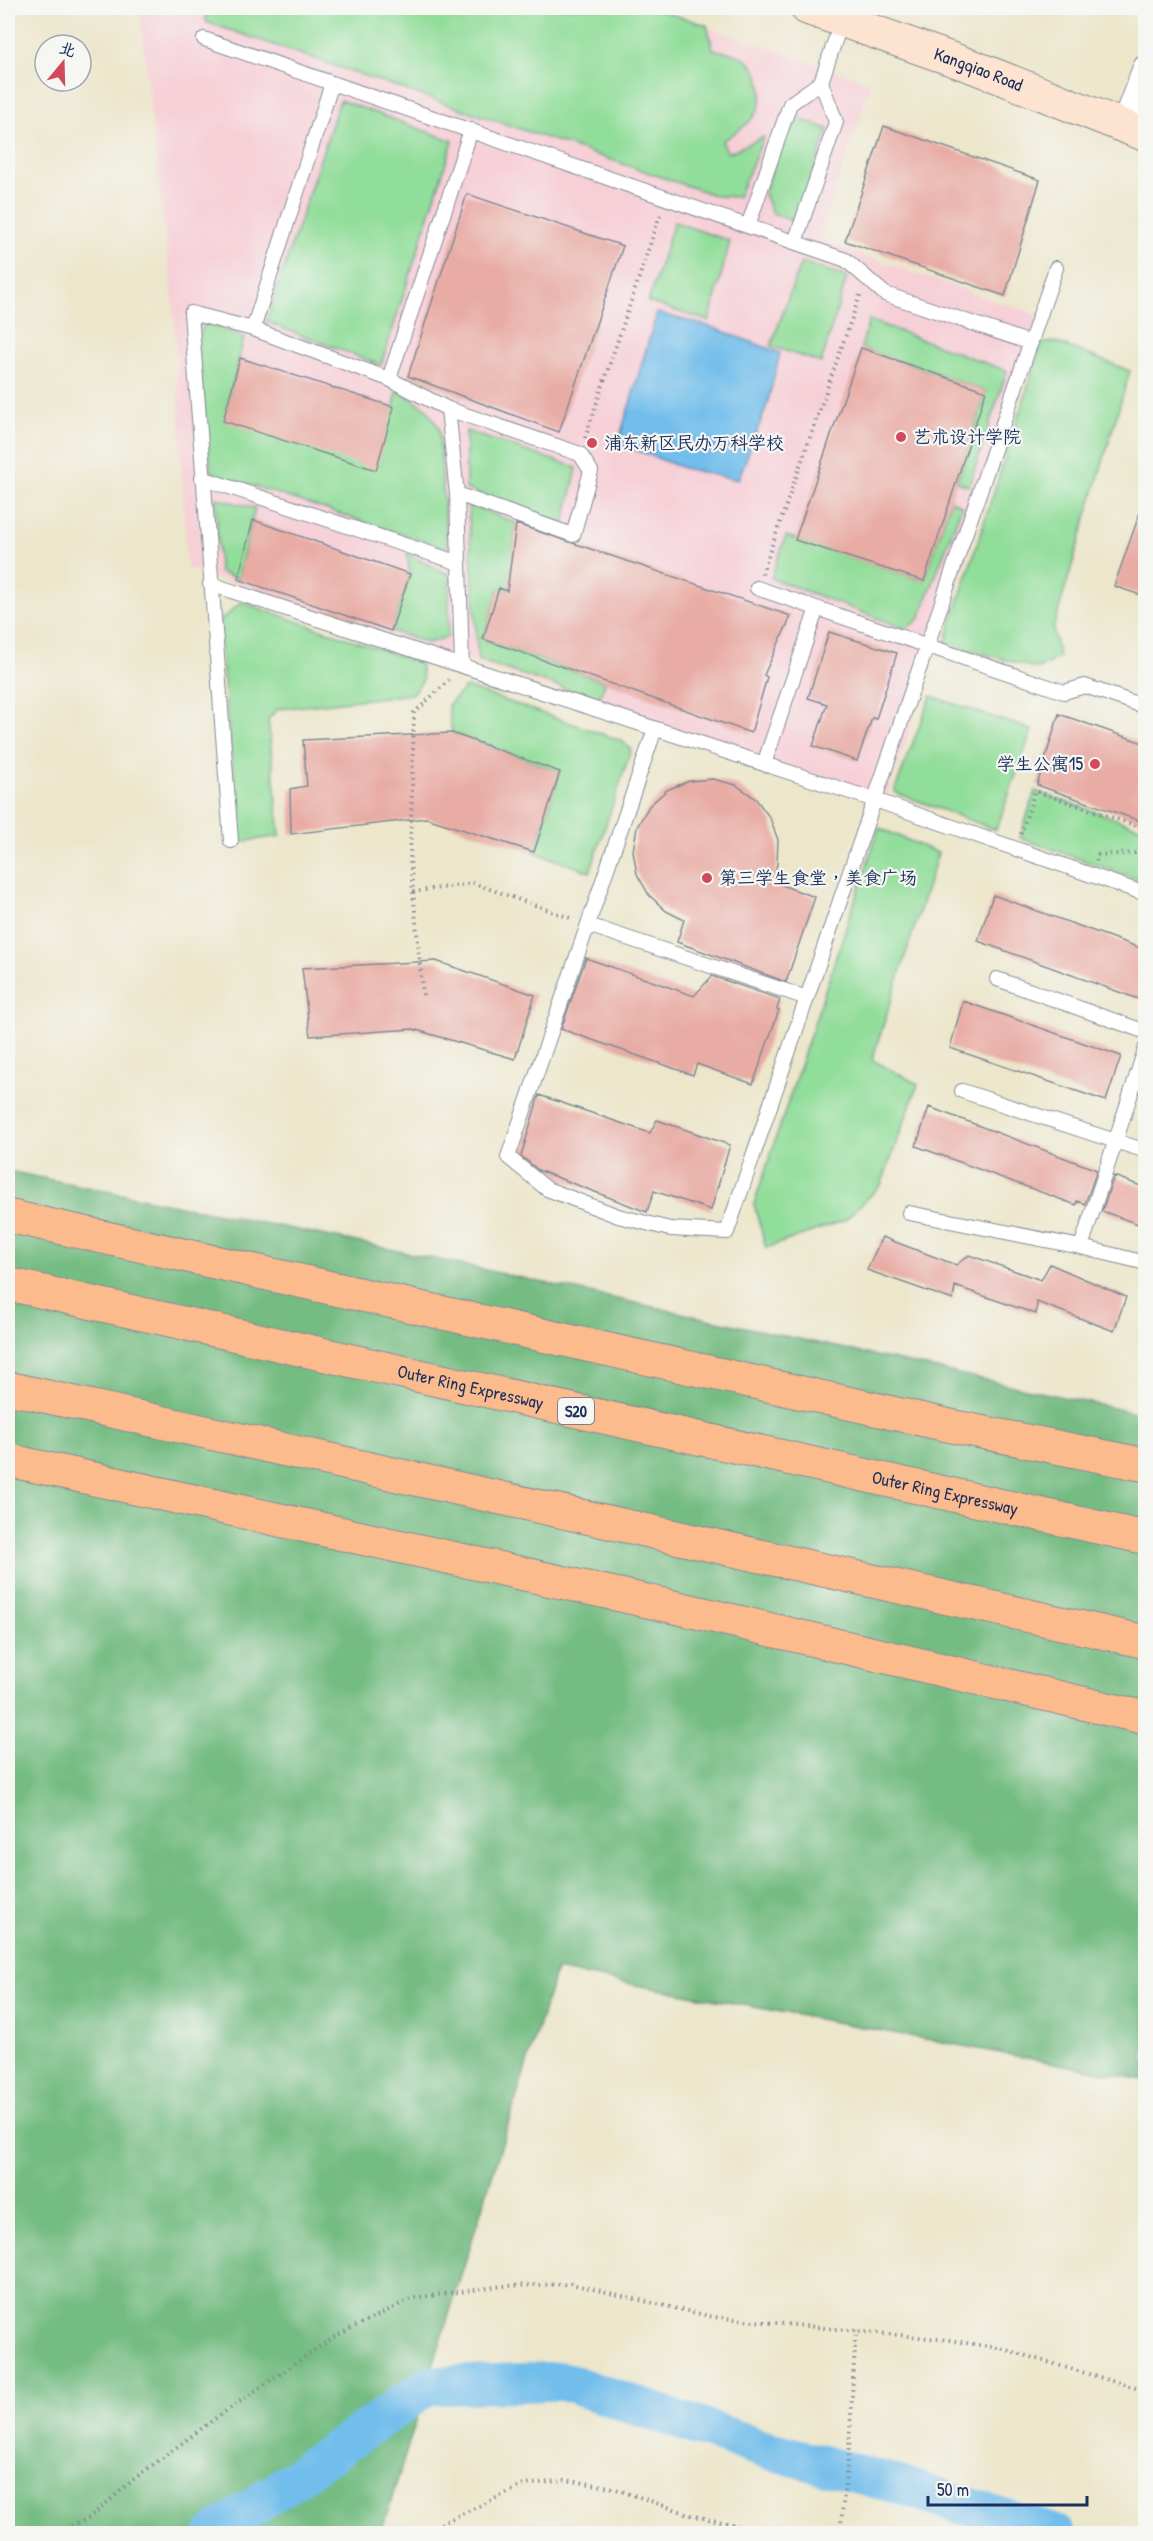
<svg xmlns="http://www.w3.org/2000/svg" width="1153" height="2541" font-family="'Patrick Hand','LXGW WenKai TC',sans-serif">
<rect width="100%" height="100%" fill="#f6f6f2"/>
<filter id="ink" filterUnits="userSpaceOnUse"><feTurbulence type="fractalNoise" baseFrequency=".0167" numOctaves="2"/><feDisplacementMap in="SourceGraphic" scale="12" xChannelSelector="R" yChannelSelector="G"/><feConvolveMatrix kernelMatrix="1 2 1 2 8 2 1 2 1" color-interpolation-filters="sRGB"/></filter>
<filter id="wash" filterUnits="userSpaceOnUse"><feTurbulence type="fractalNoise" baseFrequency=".008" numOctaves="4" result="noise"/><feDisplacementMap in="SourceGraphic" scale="24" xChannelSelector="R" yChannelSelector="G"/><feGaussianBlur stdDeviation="1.35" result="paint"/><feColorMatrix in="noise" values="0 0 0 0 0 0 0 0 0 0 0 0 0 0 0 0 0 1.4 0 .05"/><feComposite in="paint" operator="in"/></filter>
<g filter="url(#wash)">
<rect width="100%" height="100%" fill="#ece6cb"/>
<path fill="#f6cfd7" d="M 139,8 L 651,8 L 871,83 L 819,240 L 1045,318 L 887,798 L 187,568 L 174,312 Z"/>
<path fill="#91dd9a" stroke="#56867c" stroke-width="1.5" d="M 206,8 L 651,8 L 707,25 L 713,49 C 722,52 737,53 744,58 C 754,65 759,73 761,85 C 765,115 745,127 722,141 L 728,153 L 764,137 L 738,197 L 717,196 L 206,22 Z
M 340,100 L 453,141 L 381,365 L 266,322 Z
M 791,116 L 828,129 L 800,212 L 792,221 L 772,213 L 764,194 Z
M 674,222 L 730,241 L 709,321 L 648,302 Z
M 801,262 L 847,277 L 821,363 L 771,346 Z
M 869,320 L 1007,371 L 969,486 L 957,482 L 986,391 L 861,348 Z
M 206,322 L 244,337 L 224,421 L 394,407 L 397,390 L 426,408 L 439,428 L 447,549 L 211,472 L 197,341 Z
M 1056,342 L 1130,371 L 1053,629 L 1059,657 L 1039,669 L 945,643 L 1042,343 Z
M 466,431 L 577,468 L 564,524 L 466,489 Z
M 216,498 L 255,508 L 238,579 L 219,572 Z
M 951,500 L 962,506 L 919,619 L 906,629 L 771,578 L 786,536 L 924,581 Z
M 468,504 L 516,523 L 510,571 L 524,596 L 499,588 L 483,639 L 605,682 L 599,700 L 478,660 Z
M 407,554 L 450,575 L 448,637 L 428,643 L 391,631 L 410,574 Z
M 241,602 L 420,663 L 423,680 L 412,694 L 278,709 L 268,719 L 280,836 L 240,842 L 218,623 Z
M 466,687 L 622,741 L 631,750 L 590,872 L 534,852 L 560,772 L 452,733 L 448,705 Z
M 931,696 L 1032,730 L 996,830 L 894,792 Z
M 1035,791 L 1145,829 L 1145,882 L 1020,838 Z
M 879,828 L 938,853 L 872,1060 L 918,1084 L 881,1185 L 845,1220 L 766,1248 L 754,1204 Z"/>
<path fill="#74bc82" stroke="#487670" stroke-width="1.5" d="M 8,1171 L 376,1246 L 1145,1415 L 1145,2080 L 556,1970 L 381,2533 L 8,2533 Z"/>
<path fill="#71bdeb" stroke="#4676a4" stroke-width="1.5" d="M 657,313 L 711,327 L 780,353 L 767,405 L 738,480 L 683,468 L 618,443 Z"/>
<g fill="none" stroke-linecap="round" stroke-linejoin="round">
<path stroke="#71bdeb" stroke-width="39" d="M 214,2534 L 428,2386 L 562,2381 L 771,2451 L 906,2487 L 1055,2534"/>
</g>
<g id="blocks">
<path fill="#e8aca4" d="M 884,126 L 1040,180 L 1005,296 L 845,241 Z
M 467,194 L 623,246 L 559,432 L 408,376 Z
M 861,348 L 986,391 L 924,581 L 795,540 Z
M 240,358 L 394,407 L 376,470 L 223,421 Z
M 1143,504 L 1146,504 L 1146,597 L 1114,586 Z
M 253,520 L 410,574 L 391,631 L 238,579 Z
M 516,524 L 791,616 L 764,675 L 767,677 L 751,733 L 483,639 L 499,588 L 507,591 Z
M 829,632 L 897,653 L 876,719 L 872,718 L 857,761 L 813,746 L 827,704 L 808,698 Z
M 1059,714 L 1146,744 L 1146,823 L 1037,785 Z
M 452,733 L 560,772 L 534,852 L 426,818 L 291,834 L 290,789 L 307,786 L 303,740 Z
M 713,779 L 736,785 L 756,799 L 770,818 L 778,840 L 777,864 L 773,882 L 815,897 L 786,982 L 677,942 L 684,920 L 666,911 L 649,895 L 637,874 L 633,851 L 637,827 L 649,806 L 667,790 L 689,781 Z
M 993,895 L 1146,950 L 1146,986 L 1141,1000 L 978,941 Z
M 586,958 L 694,996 L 712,976 L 780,999 L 777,1009 L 779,1010 L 753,1084 L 697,1064 L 693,1075 L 561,1029 Z
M 436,961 L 535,995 L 515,1059 L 413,1029 L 310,1036 L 302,968 Z
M 963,1001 L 1121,1056 L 1106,1101 L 950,1048 Z
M 539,1095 L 650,1133 L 657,1120 L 730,1145 L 711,1210 L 654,1191 L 647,1212 L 538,1170 L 521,1156 Z
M 929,1107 L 1097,1170 L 1085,1204 L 1077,1201 L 1076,1205 L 916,1146 Z
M 1114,1176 L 1146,1188 L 1146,1227 L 1102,1211 Z
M 882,1237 L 956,1265 L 969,1255 L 1041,1280 L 1050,1264 L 1126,1297 L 1114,1331 L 1037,1302 L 1036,1314 L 955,1286 L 953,1300 L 867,1270 Z"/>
</g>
</g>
<g filter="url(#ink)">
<use href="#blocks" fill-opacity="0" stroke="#848a94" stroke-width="1.5"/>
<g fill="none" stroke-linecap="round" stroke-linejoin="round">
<defs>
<path id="lane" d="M 204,39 L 846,260 L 885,294 L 1031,343
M 748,226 L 790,104 L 821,82 L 842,20
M 795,242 L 836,122 L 821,82
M 253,329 L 332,83
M 389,379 L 471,130
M 448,409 L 457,494 L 462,666
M 202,478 L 459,563
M 210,584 L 875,800 L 1146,894
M 757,588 L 1064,692 L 1085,686 L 1146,707
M 655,729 L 508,1157 L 547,1189 L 618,1216 L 670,1229 L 727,1232 L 1056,268
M 764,764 L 817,608
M 231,841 L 191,313 L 253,329 L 389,379 L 448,409 L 580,454 L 591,471 L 573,535 L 457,494
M 588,925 L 807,998
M 997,979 L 1146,1032
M 962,1091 L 1146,1151
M 909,1213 L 1081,1247 L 1146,1263
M 1081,1247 L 1146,1047"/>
<path id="street" d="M 1123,128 L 1146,68"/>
<g id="secondary">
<path id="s1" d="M 807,8 L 974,67 L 1146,135"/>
</g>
<g id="highway">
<path d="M 8,1216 L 951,1426 L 1146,1465"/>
<path id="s2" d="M 8,1284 L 1146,1538"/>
<path d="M 8,1388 L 1146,1642"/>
<path d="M 8,1460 L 683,1609 L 1146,1718"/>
</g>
</defs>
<use href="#lane" stroke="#848a94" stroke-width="16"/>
<use href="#street" stroke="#848a94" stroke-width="28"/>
<use href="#secondary" stroke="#848a94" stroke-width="35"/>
<use href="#highway" stroke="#848a94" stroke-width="35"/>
<path stroke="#848a94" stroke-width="4" stroke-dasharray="1.5 4.5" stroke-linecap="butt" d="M 585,438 L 661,212
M 762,574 L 860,295
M 1021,834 L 1035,791 L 1146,829
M 1096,861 L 1098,855 L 1135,853 L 1146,845
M 413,892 L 473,883 L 573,919
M 423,995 L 410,859 L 414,713 L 449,680
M 55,2534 L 89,2518 L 134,2479 L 213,2420 L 334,2337 L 413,2298 L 503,2286 L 571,2284 L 713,2317 L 949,2340 L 1003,2349 L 1146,2391
M 419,2534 L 524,2485 L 565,2480 L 610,2487 L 694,2516 L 776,2534
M 840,2534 L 849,2446 L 856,2330"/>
<use href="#lane" stroke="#fff" stroke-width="14"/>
<use href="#street" stroke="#fff" stroke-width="26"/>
<use href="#secondary" stroke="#fde4d1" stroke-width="33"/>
<use href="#highway" stroke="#fbbb8d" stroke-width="33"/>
</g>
</g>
<g fill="#d1495b" stroke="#f6f6f2" stroke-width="2">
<circle cx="901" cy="437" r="6"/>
<circle cx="592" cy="443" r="6"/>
<circle cx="1095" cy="764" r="6"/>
<circle cx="707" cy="878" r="6"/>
</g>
<g text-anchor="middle" stroke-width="4.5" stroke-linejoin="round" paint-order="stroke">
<rect fill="#f6f6f2" stroke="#5d6b8a" stroke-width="1.5" x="558" y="1398" width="36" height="26" rx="4.5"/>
<g font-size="16" font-weight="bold" fill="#1b2f5e">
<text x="576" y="1417">S20</text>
</g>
<g font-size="18" fill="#1b2f5e" stroke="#f6f6f2">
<text dy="6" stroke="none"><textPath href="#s1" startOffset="182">Kangqiao Road</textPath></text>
<text dy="6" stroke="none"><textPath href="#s2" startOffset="474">Outer Ring Expressway</textPath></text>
<text dy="6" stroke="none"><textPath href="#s2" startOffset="960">Outer Ring Expressway</textPath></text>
</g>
<g font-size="18" fill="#1b2f5e" stroke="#f6f6f2" text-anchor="start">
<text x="913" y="443">艺术设计学院</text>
<text x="604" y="449">浦东新区民办万科学校</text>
<text x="1083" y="770" text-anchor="end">学生公寓15</text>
<text x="719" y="884">第三学生食堂，美食广场</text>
</g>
</g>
<rect width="1153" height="2541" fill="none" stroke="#f6f6f2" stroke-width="30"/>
<g transform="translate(63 63) rotate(19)"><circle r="28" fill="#f6f6f2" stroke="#9ea6b7" stroke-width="1.5"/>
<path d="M0-4.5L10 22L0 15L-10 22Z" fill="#d1495b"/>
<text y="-9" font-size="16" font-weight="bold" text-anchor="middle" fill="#1b2f5e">北</text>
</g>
<path d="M928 2496v9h159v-9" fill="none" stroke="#1b2f5e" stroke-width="3"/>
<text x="937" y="2496" font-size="18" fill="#1b2f5e" stroke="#f6f6f2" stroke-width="4.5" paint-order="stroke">50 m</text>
</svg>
